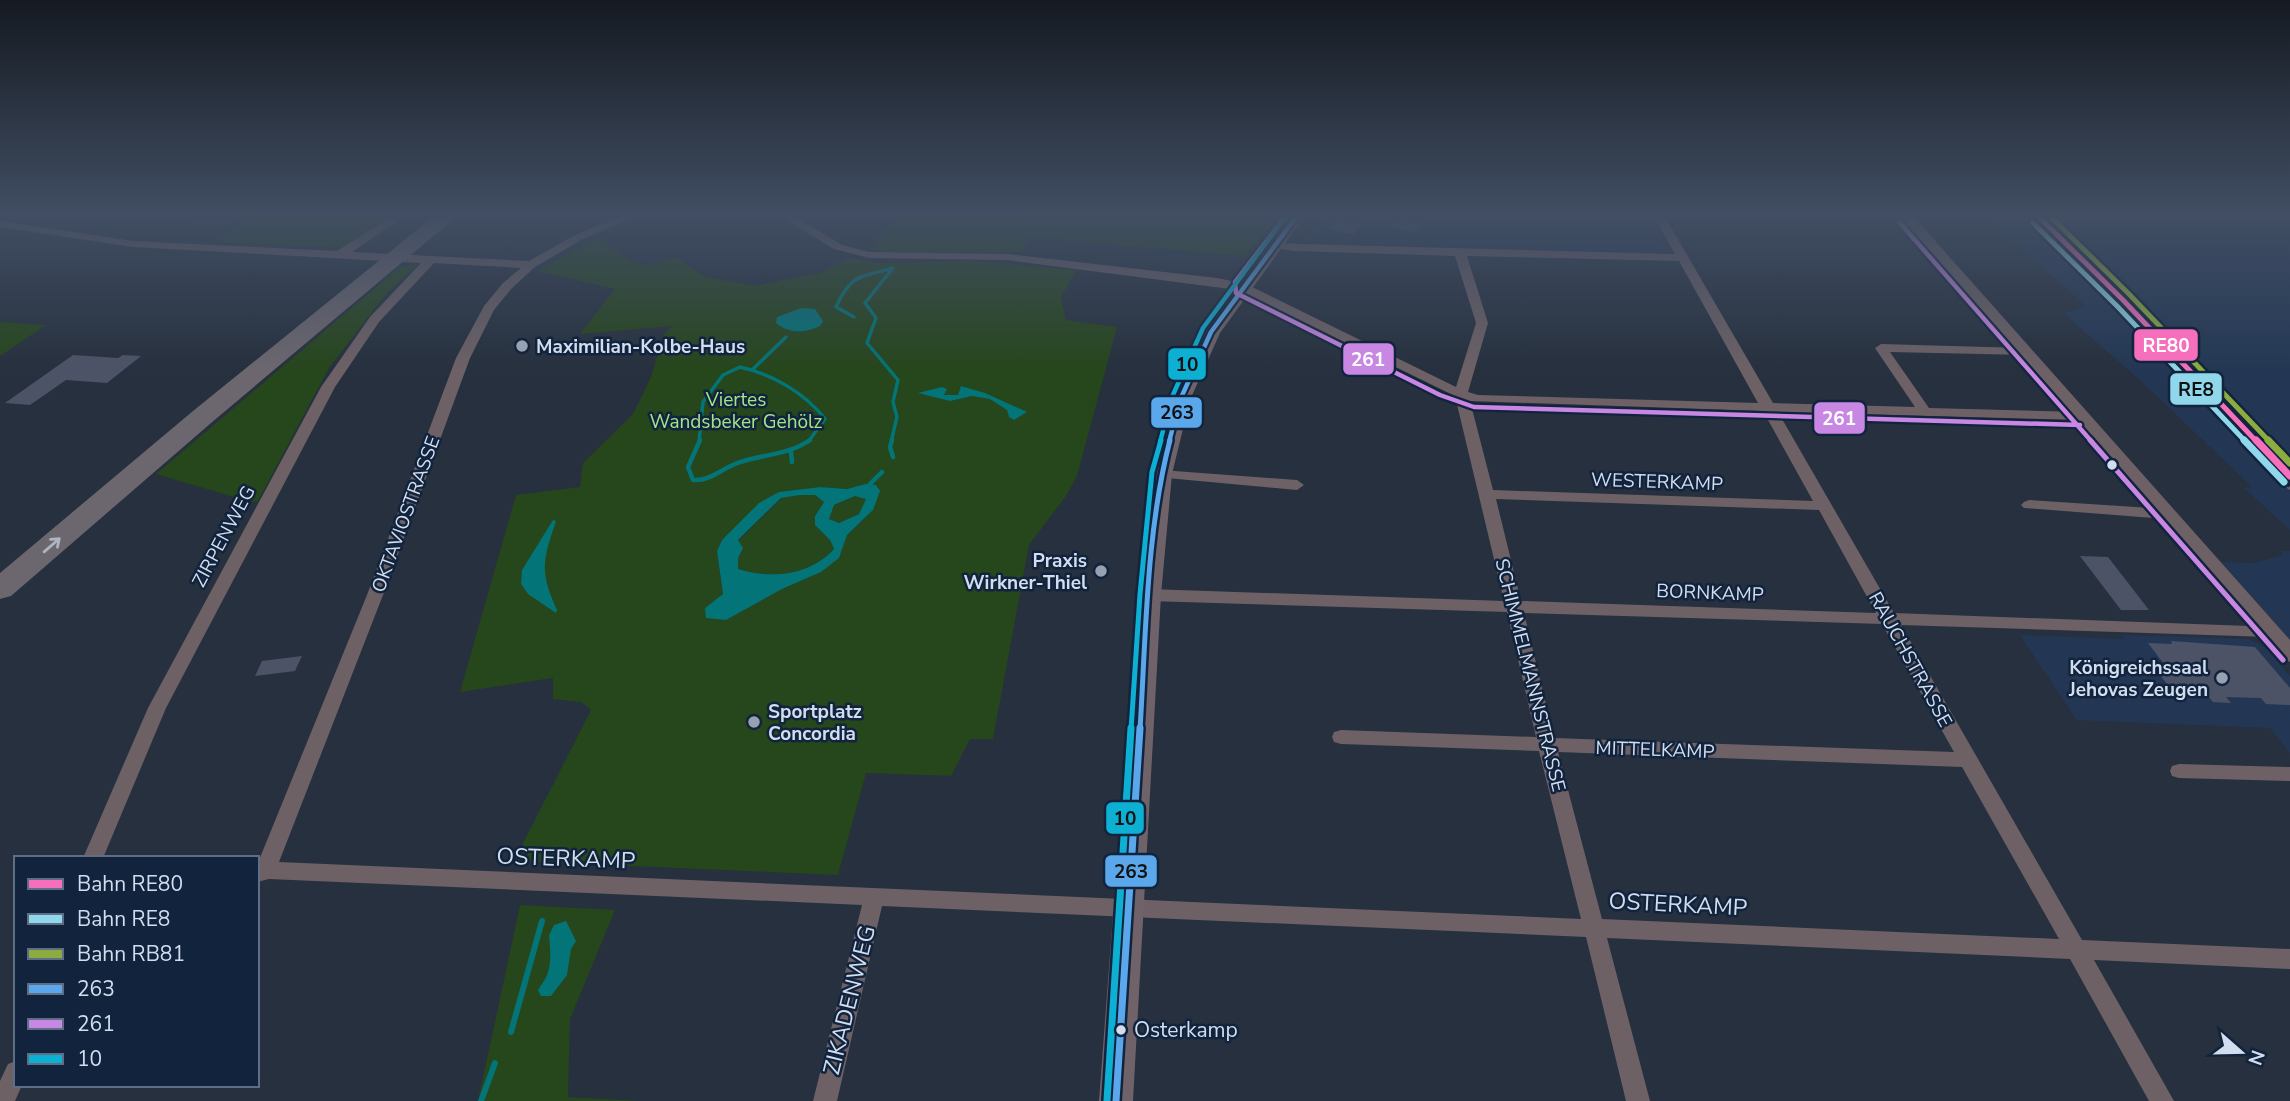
<svg xmlns="http://www.w3.org/2000/svg" width="2290" height="1101" font-family="'Nunito Sans',sans-serif">
<rect width="100%" height="100%" fill="#26303e"/>
<path fill="#233754" d="M 1322,217 L 1650,217 L 1670,253 L 1303,242 Z
M 1986,217 L 2290,217 L 2290,530 L 2244,488 L 2252,487 L 2142,382 L 2063,313 L 2086,306 Z
M 2280,551 L 2290,551 L 2290,641 L 2221,562 L 2254,563 L 2283,555 Z
M 2020,635 L 2124,639 L 2122,635 L 2248,639 L 2265,647 L 2290,676 L 2290,753 L 2270,728 L 2077,720 Z"/>
<path fill="#26461b" fill-rule="evenodd" d="M 173,217 L 395,217 L 344,246 L 330,247 L 217,242 L 244,222 Z
M 895,217 L 1278,217 L 1244,256 L 1031,237 L 1021,252 L 888,252 L 869,250 Z
M 598,237 C 632,262 634,273 676,257 L 705,277 L 755,286 L 819,273 L 850,258 L 876,263 L 972,261 L 1077,270 L 1061,297 L 1066,320 L 1117,327 L 1077,476 L 1066,496 L 1029,545 L 993,739 L 970,739 L 951,776 L 866,773 L 838,875 L 514,861 L 591,710 L 581,702 L 553,699 L 553,678 L 460,692 L 516,495 L 580,487 L 583,463 L 633,414 L 651,377 L 664,334 L 672,326 L 580,334 L 615,289 L 538,271 ZM 865,484 L 873,510 L 847,535 L 821,572 L 782,589 L 726,620 L 705,608 L 723,595 L 717,551 L 722,540 L 779,492 L 820,487 L 847,489 Z
M 417,265 L 385,295 L 329,368 L 258,501 L 251,502 L 156,474 L 401,266 Z
M 0,322 L 46,325 L 0,356 Z
M 800,495 L 815,495 L 824,502 L 815,516 L 815,525 L 830,540 L 834,549 C 809,576 772,579 738,569 L 738,558 L 743,548 L 738,541 L 782,498 Z
M 855,496 L 867,498 L 859,514 L 839,523 L 828,519 L 833,506 Z
M 520,905 L 615,910 L 570,1019 L 568,1097 L 639,1101 L 478,1101 Z"/>
<path fill="#037477" fill-rule="evenodd" d="M 801,308 L 815,309 L 823,321 L 820,326 C 806,333 789,334 776,323 L 777,317 Z
M 961,386 L 985,393 L 1027,412 L 1014,420 L 1009,417 L 1007,410 L 990,399 L 972,396 L 950,401 L 918,393 L 942,387 L 947,389 L 944,395 L 958,395 Z
M 865,484 L 876,485 L 880,491 L 873,510 L 847,535 L 839,558 L 821,572 L 782,589 L 726,620 L 706,618 L 705,608 L 723,594 L 717,551 L 722,540 L 759,503 L 779,492 L 820,487 L 847,489 ZM 800,495 L 815,495 L 824,502 L 815,516 L 815,525 L 830,540 L 834,549 C 809,576 772,579 738,569 L 738,558 L 743,548 L 738,540 L 781,498 ZM 855,496 L 866,499 L 859,514 L 839,523 L 829,519 L 834,505 Z
M 553,520 L 556,521 C 543,560 539,571 557,610 L 556,613 L 528,594 L 521,584 L 522,570 Z
M 566,921 L 576,941 L 571,949 L 567,975 L 551,996 L 541,996 L 538,990 C 541,985 545,980 547,975 C 552,962 550,948 549,935 L 554,925 Z"/>
<g fill="none" stroke-linecap="round" stroke-linejoin="round">
<path stroke="#037477" stroke-width="3.5" d="M 854,317 L 836,307 C 852,273 859,278 893,268 L 865,303 L 876,318 L 867,343 L 898,380 L 893,402 L 897,417 L 891,442
M 753,369 L 786,337
M 699,442 L 703,402 L 723,375 L 740,367 C 772,374 805,393 825,419 L 808,442"/>
<path stroke="#037477" stroke-width="4.5" d="M 700,440 L 688,467 L 693,480 C 710,481 720,470 735,464 C 760,454 787,456 810,440
M 892,440 L 890,447 L 893,457
M 791,452 L 792,462
M 870,484 L 882,472"/>
<path stroke="#037477" stroke-width="6" d="M 511,1032 L 542,921
M 481,1101 L 495,1063"/>
</g>
<path fill="#4d5367" d="M 1397,217 L 1422,222 L 1415,232 L 1390,227 Z
M 1338,219 L 1362,224 L 1354,234 L 1329,229 Z
M 73,355 L 118,358 L 123,355 L 141,356 L 107,383 L 66,380 L 30,405 L 5,403 Z
M 2080,556 L 2108,557 L 2149,610 L 2121,610 Z
M 2171,641 L 2255,647 L 2290,688 L 2290,705 L 2266,704 L 2261,698 L 2226,697 L 2231,703 L 2213,702 L 2208,696 L 2175,695 L 2155,668 L 2167,668 L 2148,643 L 2172,644 Z
M 302,656 L 295,671 L 255,676 L 262,661 Z"/>
<g fill="none" stroke-linecap="round" stroke-linejoin="round">
<path fill="#6d6166" fill-rule="evenodd" d="M 391,217 L 404,217 L 352,252 L 529,261 L 573,236 L 619,217 L 634,217 L 581,240 L 535,267 L 511,289 L 494,310 L 470,358 L 383,595 L 279,862 L 1581,919 L 1539,751 L 1341,744 L 1334,742 L 1332,737 L 1334,732 L 1341,730 L 1536,737 L 1507,612 L 1149,601 L 1141,595 L 1149,589 L 1504,601 L 1455,396 L 1238,290 L 1007,260 L 869,258 L 834,249 L 782,217 L 796,217 L 842,245 L 869,252 L 1007,254 L 1217,278 L 1246,284 L 1456,387 L 1476,323 L 1455,256 L 1294,251 L 1269,247 L 1269,243 L 1675,254 L 1654,217 L 1665,217 L 1773,403 L 1915,407 L 1875,348 L 1881,344 L 2024,348 L 2029,349 L 2029,355 L 1890,352 L 1929,408 L 2080,412 L 2087,416 L 2080,420 L 1778,412 L 1894,613 L 2276,627 L 2278,631 L 2276,635 L 2270,637 L 1901,625 L 2082,940 L 2290,949 L 2290,969 L 2094,960 L 2174,1101 L 2149,1101 L 2070,959 L 1607,938 L 1650,1101 L 1626,1101 L 1586,937 L 882,906 L 837,1101 L 813,1101 L 862,905 L 269,879 L 257,882 L 257,865 L 367,595 L 456,358 L 484,306 L 503,283 L 521,268 L 434,263 L 379,322 L 335,387 L 166,708 L 103,858 L 83,858 L 148,708 L 321,387 L 370,317 L 421,263 L 133,247 L 0,227 L 0,221 L 133,241 L 337,251 ZM 1467,256 L 1679,261 L 1758,403 L 1478,395 L 1468,392 L 1488,323 ZM 1470,401 L 1763,411 L 1813,501 L 1493,490 ZM 1496,499 L 1819,510 L 1876,613 L 1521,601 ZM 1524,613 L 1882,624 L 1954,752 L 1554,738 ZM 1558,752 L 1962,767 L 2059,939 L 1602,919 Z
M 1161,470 L 1297,480 L 1304,485 L 1297,490 L 1156,477 L 1154,474 L 1156,471 Z
M 2029,500 L 2166,509 L 2174,514 L 2166,519 L 2024,508 L 2021,505 L 2024,502 Z
M 2179,764 L 2290,767 L 2290,781 L 2179,778 L 2172,776 L 2170,771 L 2172,766 Z
M 16,1061 L 16,1085 L 22,1085 L 15,1101 L 0,1101 L 0,1081 L 8,1064 Z"/>
<path fill="#6d6166" fill-rule="evenodd" d="M 1900,217 L 1914,217 L 2290,640 L 2290,662 L 2283,659 Z"/>
<path fill="#6f6369" fill-rule="evenodd" d="M 1288,217 L 1304,217 L 1220,333 L 1190,400 L 1172,474 L 1161,595 L 1133,1101 L 1099,1101 L 1137,595 L 1150,474 L 1170,400 L 1202,332 Z"/>
<path fill="#6c676f" fill-rule="evenodd" d="M 433,217 L 456,217 L 211,423 L 11,596 L 0,599 L 0,573 L 193,411 Z"/>
<defs>
<path id="rail-far1" d="M 2033,217 L 2061,243 L 2248,442"/>
<path id="rail" d="M 2246,440 L 2290,486"/>
</defs>
<use href="#rail-far1" stroke="#6b666c" stroke-width="5"/>
<use href="#rail" stroke="#6b666c" stroke-width="7"/>
<use href="#rail-far1" stroke="#12243d" stroke-width="3.5" stroke-dasharray="10" stroke-linecap="butt"/>
<use href="#rail" stroke="#12243d" stroke-width="4.5" stroke-dasharray="13" stroke-linecap="butt"/>
<defs>
<path id="bus-1-far2" d="M 1169,442 L 1180,400 L 1211,332 L 1296,217"/>
<path id="bus-1-far1" d="M 1140,730 C 1146,635 1146,532 1170,440"/>
<path id="bus-1" d="M 1116,1101 L 1140,728"/>
<path id="bus-2-far1" d="M 1285,217 L 1235,282 L 1236,293 L 1440,395 L 1474,407 L 2080,425
M 1900,223 L 2092,442"/>
<path id="bus-2" d="M 2090,440 L 2283,660"/>
<path id="bus-3-far2" d="M 1160,442 L 1172,397 L 1203,328 L 1285,217"/>
<path id="bus-3-far1" d="M 1131,730 L 1140,594 L 1152,472 L 1161,440"/>
<path id="bus-3" d="M 1107,1100 L 1131,728"/>
</defs>
<use href="#bus-1-far2" stroke="#12243d" stroke-width="9"/>
<use href="#bus-1-far1" stroke="#12243d" stroke-width="10"/>
<use href="#bus-1" stroke="#12243d" stroke-width="12"/>
<use href="#bus-2-far1" stroke="#12243d" stroke-width="9"/>
<use href="#bus-2" stroke="#12243d" stroke-width="10"/>
<use href="#bus-3-far2" stroke="#12243d" stroke-width="9"/>
<use href="#bus-3-far1" stroke="#12243d" stroke-width="10"/>
<use href="#bus-3" stroke="#12243d" stroke-width="12"/>
<use href="#bus-1-far2" stroke="#5aa8eb" stroke-width="4.5"/>
<use href="#bus-1-far1" stroke="#5aa8eb" stroke-width="5"/>
<use href="#bus-1" stroke="#5aa8eb" stroke-width="7"/>
<use href="#bus-2-far1" stroke="#c787e3" stroke-width="4.5"/>
<use href="#bus-2" stroke="#c787e3" stroke-width="5"/>
<use href="#bus-3-far2" stroke="#0dafd3" stroke-width="4.5"/>
<use href="#bus-3-far1" stroke="#0dafd3" stroke-width="5"/>
<use href="#bus-3" stroke="#0dafd3" stroke-width="7"/>
<defs>
<path id="rail-1-far1" d="M 2039,217 L 2123,300 L 2257,442"/>
<path id="rail-1" d="M 2256,440 L 2290,476"/>
<path id="rail-2-far1" d="M 2033,223 L 2117,306 L 2246,442"/>
<path id="rail-2" d="M 2244,440 L 2284,482"/>
<path id="rail-3-far1" d="M 2051,217 L 2129,294 L 2270,442"/>
<path id="rail-3" d="M 2268,440 L 2290,463"/>
</defs>
<use href="#rail-1-far1" stroke="#12243d" stroke-width="10"/>
<use href="#rail-1" stroke="#12243d" stroke-width="12"/>
<use href="#rail-2-far1" stroke="#12243d" stroke-width="10"/>
<use href="#rail-2" stroke="#12243d" stroke-width="12"/>
<use href="#rail-3-far1" stroke="#12243d" stroke-width="10"/>
<use href="#rail-3" stroke="#12243d" stroke-width="12"/>
<use href="#rail-1-far1" stroke="#f56fbc" stroke-width="5"/>
<use href="#rail-1" stroke="#f56fbc" stroke-width="7"/>
<use href="#rail-2-far1" stroke="#90d7ec" stroke-width="5"/>
<use href="#rail-2" stroke="#90d7ec" stroke-width="7"/>
<use href="#rail-3-far1" stroke="#8bac3f" stroke-width="5"/>
<use href="#rail-3" stroke="#8bac3f" stroke-width="7"/>
</g>
<defs><path id="oneway-shaft" d="M-6 0H5M1.5-3L5.5 0L1.5 3" fill="none" stroke-width="1.6" stroke-linecap="round" stroke-linejoin="round" transform="scale(1.75)"/></defs>
<use stroke="#aeb4c2" href="#oneway-shaft" transform="translate(52 545) rotate(-41)"/>
<linearGradient id="sky" x2="0" y2="1"><stop stop-color="#151a22"/><stop offset="0.58" stop-color="#414e63"/><stop offset="1" stop-color="#414e63" stop-opacity="0"/></linearGradient>
<rect width="2290" height="371" fill="url(#sky)"/>
<g fill="#96a1b1" stroke="#12243d" stroke-width="2.5">
<circle cx="522" cy="346" r="7"/>
<circle cx="1101" cy="571" r="7"/>
<circle cx="2222" cy="678" r="7"/>
<circle cx="754" cy="722" r="7"/>
</g>
<g fill="#d2deef" stroke="#12243d" stroke-width="2.5">
<circle cx="2112" cy="465" r="6"/>
<circle cx="1121" cy="1030" r="6"/>
</g>
<g text-anchor="middle" stroke-width="5" stroke-linejoin="round" paint-order="stroke">
<g font-size="19" font-weight="bold" fill="#d2deef" stroke="#12243d" text-anchor="start">
<text x="536" y="353">Maximilian-Kolbe-Haus</text>
<text x="1087" y="567" text-anchor="end">Praxis<tspan x="1087" dy="22">Wirkner-Thiel</tspan></text>
<text x="2208" y="674" text-anchor="end">Königreichssaal<tspan x="2208" dy="22">Jehovas Zeugen</tspan></text>
<text x="768" y="718">Sportplatz<tspan x="768" dy="22">Concordia</tspan></text>
</g>
<g font-size="19" fill="#a1e586" stroke="#12243d">
<text x="736" y="406">Viertes<tspan x="736" dy="22">Wandsbeker Gehölz</tspan></text>
</g>
<g font-size="19" fill="#d2deef" stroke="#12243d">
<text transform="translate(1657 481) rotate(2)" y="7">WESTERKAMP</text>
<text transform="translate(405 514) rotate(-70)" y="7">OKTAVIOSTRASSE</text>
<text transform="translate(223 536) rotate(-62)" y="7">ZIRPENWEG</text>
<text transform="translate(1710 592) rotate(2)" y="7">BORNKAMP</text>
<text transform="translate(1911 659) rotate(61)" y="7">RAUCHSTRASSE</text>
<text transform="translate(1531 675) rotate(76)" y="7">SCHIMMELMANNSTRASSE</text>
<text transform="translate(1655 749) rotate(2)" y="7">MITTELKAMP</text>
</g>
<g font-size="21" fill="#d2deef" stroke="#12243d" text-anchor="start">
<text x="1134" y="1037">Osterkamp</text>
</g>
<g font-size="23" fill="#d2deef" stroke="#12243d">
<text transform="translate(566 858) rotate(2)" y="8">OSTERKAMP</text>
<text transform="translate(1678 904) rotate(3)" y="8">OSTERKAMP</text>
<text transform="translate(849 1000) rotate(-76)" y="8">ZIKADENWEG</text>
</g>
</g>
<g stroke="#12243d" stroke-width="2.5">
<rect x="2133" y="328" width="66" height="34" rx="7" fill="#f56fbc"/>
<rect x="1342" y="342" width="53" height="34" rx="7" fill="#c787e3"/>
<rect x="1167" y="347" width="40" height="34" rx="7" fill="#0dafd3"/>
<rect x="2169" y="372" width="54" height="34" rx="7" fill="#90d7ec"/>
<rect x="1150" y="396" width="53" height="33" rx="7" fill="#5aa8eb"/>
<rect x="1813" y="401" width="53" height="34" rx="7" fill="#c787e3"/>
<rect x="1105" y="801" width="40" height="34" rx="7" fill="#0dafd3"/>
<rect x="1104" y="854" width="54" height="34" rx="7" fill="#5aa8eb"/>
</g>
<g font-size="19" text-anchor="middle" font-weight="bold" fill="#fff">
<text x="2166" y="352">RE80</text>
<text x="1368" y="366">261</text>
<text x="1839" y="425">261</text>
</g>
<g font-size="19" text-anchor="middle" font-weight="bold" fill="#111">
<text x="1187" y="371">10</text>
<text x="2196" y="396">RE8</text>
<text x="1177" y="419">263</text>
<text x="1125" y="825">10</text>
<text x="1131" y="878">263</text>
</g>
<rect x="14" y="856" width="245" height="231" fill="#12243d" stroke="#5f6e84" stroke-width="2"/>
<rect x="28" y="879" width="35" height="10" fill="#f56fbc" stroke="#5f6e84" stroke-width="2"/>
<text x="77" y="891" font-size="21" fill="#d2deef">Bahn RE80</text>
<rect x="28" y="914" width="35" height="10" fill="#90d7ec" stroke="#5f6e84" stroke-width="2"/>
<text x="77" y="926" font-size="21" fill="#d2deef">Bahn RE8</text>
<rect x="28" y="949" width="35" height="10" fill="#8bac3f" stroke="#5f6e84" stroke-width="2"/>
<text x="77" y="961" font-size="21" fill="#d2deef">Bahn RB81</text>
<rect x="28" y="984" width="35" height="10" fill="#5aa8eb" stroke="#5f6e84" stroke-width="2"/>
<text x="77" y="996" font-size="21" fill="#d2deef">263</text>
<rect x="28" y="1019" width="35" height="10" fill="#c787e3" stroke="#5f6e84" stroke-width="2"/>
<text x="77" y="1031" font-size="21" fill="#d2deef">261</text>
<rect x="28" y="1054" width="35" height="10" fill="#0dafd3" stroke="#5f6e84" stroke-width="2"/>
<text x="77" y="1066" font-size="21" fill="#d2deef">10</text>
<g transform="translate(2241 1052) rotate(110)" stroke="#12243d" stroke-width="5" paint-order="stroke">
<path d="M0-5L12 26L0 18L-12 26Z" fill="#d2deef"/>
<text y="-10" font-size="19" font-weight="bold" text-anchor="middle" fill="#d2deef">N</text>
</g>
</svg>
